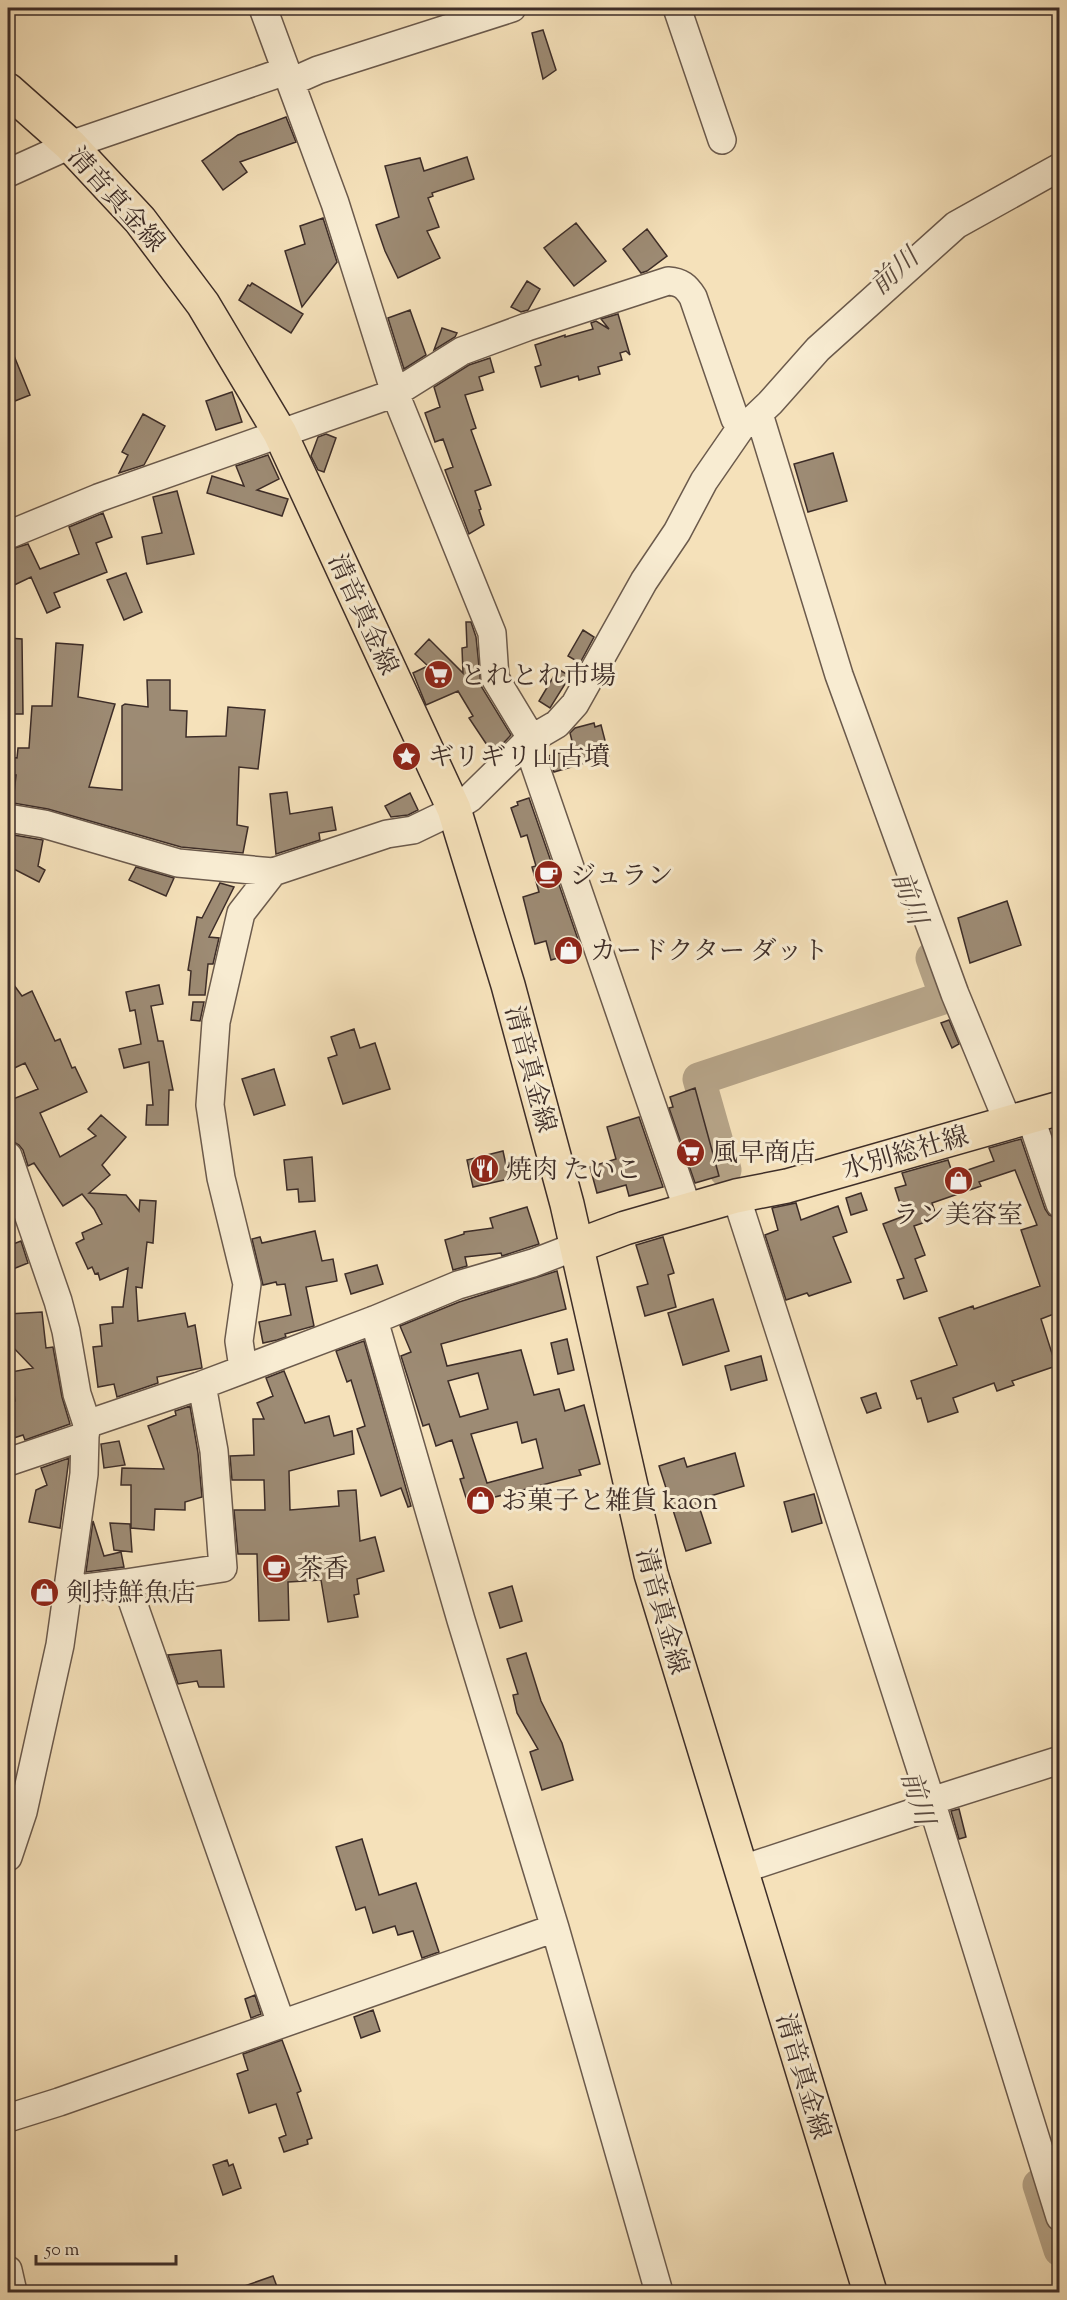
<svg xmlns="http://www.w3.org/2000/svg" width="1067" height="2300" font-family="'Sorts Mill Goudy','Noto Serif JP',serif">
<rect width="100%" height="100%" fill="#f5e1ba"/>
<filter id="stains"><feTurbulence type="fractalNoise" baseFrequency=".00333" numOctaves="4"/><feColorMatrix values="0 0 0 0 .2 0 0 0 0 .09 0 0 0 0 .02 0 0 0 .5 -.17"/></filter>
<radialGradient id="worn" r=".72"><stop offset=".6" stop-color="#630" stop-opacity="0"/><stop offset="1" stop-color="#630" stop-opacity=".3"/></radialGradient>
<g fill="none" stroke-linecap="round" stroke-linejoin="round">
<path stroke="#b6a488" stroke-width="33" d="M 725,1170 L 699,1079 L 946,997 L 932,958
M 1039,2185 L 1060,2250"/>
</g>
<path fill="#9d8b74" stroke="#3d2d28" stroke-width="1.5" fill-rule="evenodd" d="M 543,30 L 556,70 L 543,79 L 532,33 Z
M 286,117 L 296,142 L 240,162 L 247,172 L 223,190 L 202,161 L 238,135 Z
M 467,157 L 474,179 L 432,193 L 433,196 L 428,198 L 439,227 L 427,231 L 440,258 L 398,278 L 385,251 L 376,225 L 399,217 L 385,166 L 420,158 L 424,171 Z
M 323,218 L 337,262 L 302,307 L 285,251 L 305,244 L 300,226 Z
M 576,223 L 606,261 L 574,286 L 544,248 Z
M 647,229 L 667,256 L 647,271 L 641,273 L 623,249 Z
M 527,281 L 540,289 L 528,310 L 521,312 L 511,307 Z
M 252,283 L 303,314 L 291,333 L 239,300 L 248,285 L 250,286 Z
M 410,310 L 426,355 L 404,369 L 388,318 Z
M 618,314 L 630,355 L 626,351 L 620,353 L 622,360 L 598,367 L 600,374 L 579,380 L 578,376 L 541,387 L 535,367 L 541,365 L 535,345 L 565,335 L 565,337 L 593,329 L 591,323 L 596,321 L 609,329 L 601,319 Z
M 442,328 L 457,333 L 455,337 L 434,350 Z
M 8,341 L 30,395 L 15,401 L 8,384 Z
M 490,358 L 494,372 L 479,377 L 483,390 L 465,395 L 476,428 L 471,430 L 491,485 L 475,491 L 481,509 L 479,510 L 484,525 L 469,534 L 445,470 L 453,467 L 443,439 L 435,442 L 425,413 L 440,407 L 434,387 L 469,365 Z
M 232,392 L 242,422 L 216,430 L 206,401 Z
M 143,414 L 165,426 L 144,465 L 119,473 L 128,455 L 122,452 Z
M 326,434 L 336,438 L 324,472 L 318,470 L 311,456 L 318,437 Z
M 833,453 L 847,501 L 808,512 L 794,464 Z
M 268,455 L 279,479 L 257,490 L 288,499 L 282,516 L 207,493 L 212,476 L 244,486 L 236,466 Z
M 177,491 L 194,554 L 147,564 L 142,537 L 162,533 L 153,497 Z
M 103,513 L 112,537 L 96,543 L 107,572 L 54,593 L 60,607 L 47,613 L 31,577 L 8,588 L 8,550 L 28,544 L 40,569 L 79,554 L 69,527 Z
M 126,573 L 142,612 L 124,620 L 107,580 Z
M 466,622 L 471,622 L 476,637 L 481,686 L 511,735 L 493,754 L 469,718 L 473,716 L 458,691 L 426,705 L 413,673 L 428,666 L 415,654 L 429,639 L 463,673 L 462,648 L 467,647 Z
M 583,630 L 594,637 L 580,663 L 568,656 Z
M 8,638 L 22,639 L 23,714 L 8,714 Z
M 56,643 L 83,645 L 78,697 L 115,704 L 89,787 L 122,790 L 122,706 L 125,704 L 148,707 L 147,680 L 170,680 L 170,710 L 187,711 L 186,737 L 226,736 L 228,707 L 265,710 L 258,769 L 239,767 L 237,825 L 248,827 L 243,853 L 181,847 L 48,809 L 13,803 L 16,775 L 8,775 L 8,757 L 17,758 L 18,748 L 29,748 L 32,706 L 52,706 Z
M 558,669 L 570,676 L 550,708 L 539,701 Z
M 594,723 L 595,727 L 601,725 L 609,756 L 554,772 L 548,756 L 574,749 L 570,733 L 575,728 Z
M 287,792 L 290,814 L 332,807 L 336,830 L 319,833 L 320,840 L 276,854 L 270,794 Z
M 410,793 L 418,810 L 408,815 L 391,817 L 385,806 Z
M 529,798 L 582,951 L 551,960 L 546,941 L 535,944 L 523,897 L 539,892 L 532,867 L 536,866 L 527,835 L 521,837 L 511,808 L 518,805 L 517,802 Z
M 8,834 L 43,840 L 38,866 L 45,870 L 39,882 L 8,866 Z
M 136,867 L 174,878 L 166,896 L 129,880 Z
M 220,883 L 234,887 L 209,937 L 219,938 L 213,964 L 208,964 L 205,995 L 189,995 L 191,971 L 188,970 L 197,917 L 202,918 Z
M 1007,901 L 1021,945 L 970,963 L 958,918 Z
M 8,977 L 22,996 L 32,991 L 55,1041 L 60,1039 L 72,1068 L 75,1067 L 87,1092 L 40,1113 L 60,1157 L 96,1136 L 88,1129 L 101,1115 L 126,1137 L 102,1165 L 110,1175 L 89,1193 L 126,1195 L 139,1211 L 140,1200 L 156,1201 L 153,1243 L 147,1242 L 142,1288 L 136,1287 L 138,1321 L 185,1313 L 188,1327 L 195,1325 L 202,1368 L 157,1377 L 158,1383 L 117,1397 L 114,1384 L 98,1387 L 93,1347 L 102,1346 L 100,1325 L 113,1323 L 112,1307 L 123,1307 L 128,1268 L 100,1280 L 98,1273 L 95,1274 L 92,1267 L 88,1269 L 76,1243 L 84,1239 L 82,1233 L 102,1224 L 94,1209 L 82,1194 L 63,1206 L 34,1163 L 28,1166 L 23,1150 L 19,1145 L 12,1141 L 8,1130 L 8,1101 L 38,1089 L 25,1063 L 8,1071 Z
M 159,985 L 163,1004 L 151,1006 L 158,1041 L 163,1041 L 173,1090 L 169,1090 L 168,1125 L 146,1125 L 147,1105 L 153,1105 L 149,1062 L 124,1068 L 119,1049 L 141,1044 L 135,1010 L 130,1011 L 126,992 Z
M 193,1002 L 204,1002 L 200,1021 L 191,1020 Z
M 949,1020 L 959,1044 L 952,1048 L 941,1023 Z
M 354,1029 L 360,1048 L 375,1043 L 390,1089 L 343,1104 L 328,1058 L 337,1055 L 331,1037 Z
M 274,1069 L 285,1105 L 254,1115 L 242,1079 Z
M 695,1088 L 719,1176 L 695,1183 L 669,1108 L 673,1107 L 670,1097 Z
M 639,1117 L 663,1187 L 629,1196 L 626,1185 L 597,1193 L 590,1167 L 616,1159 L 607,1127 Z
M 1021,1139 L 1045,1209 L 1049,1215 L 1059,1219 L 1059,1312 L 1041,1319 L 1056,1366 L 1012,1381 L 1014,1385 L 997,1391 L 994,1383 L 953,1398 L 958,1412 L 928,1422 L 921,1398 L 917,1399 L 911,1381 L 957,1365 L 939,1318 L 973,1306 L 974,1309 L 1040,1286 L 1021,1230 L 1037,1225 L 1015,1170 L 979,1182 L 981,1186 L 932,1203 L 937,1218 L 914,1226 L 925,1255 L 915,1259 L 927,1291 L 904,1299 L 897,1280 L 904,1278 L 883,1224 L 904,1216 L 895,1188 L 906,1185 L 902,1173 L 948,1160 L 953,1175 L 994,1161 L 989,1148 Z
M 503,1151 L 509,1179 L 473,1187 L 467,1160 Z
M 312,1157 L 315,1201 L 299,1202 L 298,1189 L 287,1190 L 284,1160 Z
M 861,1193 L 867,1210 L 851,1215 L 846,1198 Z
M 796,1203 L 801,1220 L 838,1206 L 847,1232 L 833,1237 L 851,1282 L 809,1296 L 807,1293 L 786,1300 L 765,1235 L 778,1230 L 772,1208 Z
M 527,1207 L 539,1244 L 502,1256 L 501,1253 L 465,1257 L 467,1266 L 453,1270 L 445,1240 L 464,1234 L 464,1232 L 493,1228 L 490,1218 Z
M 315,1231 L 322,1261 L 333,1259 L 337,1281 L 306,1287 L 314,1326 L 285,1334 L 286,1337 L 277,1340 L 263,1343 L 259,1322 L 291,1315 L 285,1284 L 277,1285 L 276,1282 L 263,1285 L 252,1239 L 260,1237 L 262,1243 Z
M 663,1237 L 674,1273 L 668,1275 L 676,1307 L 645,1316 L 637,1287 L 648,1284 L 636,1245 Z
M 21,1241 L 28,1263 L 8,1271 L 8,1246 Z
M 377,1265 L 383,1284 L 351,1294 L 345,1274 Z
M 557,1271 L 566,1309 L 441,1344 L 447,1366 L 521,1350 L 534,1395 L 559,1389 L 565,1411 L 584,1405 L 600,1464 L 579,1470 L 581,1475 L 491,1498 L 469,1507 L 460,1479 L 464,1478 L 452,1440 L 436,1446 L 429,1424 L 423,1426 L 401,1356 L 411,1352 L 400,1326 L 459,1302 ZM 478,1373 L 488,1409 L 460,1417 L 448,1381 ZM 517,1422 L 522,1443 L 536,1439 L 543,1468 L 487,1483 L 471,1434 Z
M 713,1299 L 729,1351 L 683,1365 L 668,1313 Z
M 42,1312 L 46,1348 L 53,1347 L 62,1397 L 70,1424 L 25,1440 L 23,1435 L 8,1440 L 8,1403 L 15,1401 L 11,1372 L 33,1368 L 8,1342 L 8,1314 Z
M 567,1339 L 574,1370 L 558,1374 L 551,1343 Z
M 364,1341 L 411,1506 L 408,1507 L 401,1488 L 381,1496 L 357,1429 L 365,1426 L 351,1380 L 347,1382 L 336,1351 Z
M 761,1356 L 767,1380 L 731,1390 L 725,1366 Z
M 284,1371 L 305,1423 L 329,1416 L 334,1436 L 352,1431 L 354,1454 L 289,1471 L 290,1510 L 339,1506 L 338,1491 L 356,1490 L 360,1541 L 375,1537 L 384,1571 L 357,1579 L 359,1594 L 354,1595 L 358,1617 L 328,1622 L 321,1580 L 288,1582 L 289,1620 L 259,1621 L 257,1554 L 238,1554 L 234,1510 L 265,1510 L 264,1480 L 232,1480 L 230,1456 L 254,1455 L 253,1419 L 264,1419 L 257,1403 L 273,1396 L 266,1378 Z
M 876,1393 L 881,1408 L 867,1413 L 861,1398 Z
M 190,1406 L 198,1453 L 202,1497 L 185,1502 L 185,1510 L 155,1509 L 154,1530 L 131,1528 L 131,1485 L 121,1485 L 122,1468 L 164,1469 L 148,1426 L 176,1415 L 175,1411 Z
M 119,1441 L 125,1465 L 104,1468 L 101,1444 Z
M 735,1453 L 744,1486 L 697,1500 L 711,1543 L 686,1551 L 659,1466 L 684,1458 L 687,1467 Z
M 69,1458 L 60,1528 L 29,1522 L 36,1490 L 47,1485 L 41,1468 Z
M 814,1494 L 822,1523 L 792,1532 L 784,1502 Z
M 93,1521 L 104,1556 L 121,1552 L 124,1567 L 86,1572 Z
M 110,1523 L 130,1524 L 132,1552 L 114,1550 Z
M 512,1586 L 522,1621 L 500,1628 L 489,1593 Z
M 221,1650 L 224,1687 L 199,1687 L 197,1681 L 178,1684 L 168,1655 Z
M 526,1653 L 541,1701 L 562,1743 L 573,1780 L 542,1790 L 530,1752 L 538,1749 L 517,1713 L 513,1695 L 518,1694 L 507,1659 Z
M 959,1809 L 966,1837 L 959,1839 L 951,1811 Z
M 362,1839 L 379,1895 L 416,1883 L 439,1952 L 422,1958 L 413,1931 L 398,1935 L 395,1926 L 373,1933 L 365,1907 L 356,1910 L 336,1847 Z
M 255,1995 L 261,2014 L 251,2018 L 245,1999 Z
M 373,2010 L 380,2031 L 361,2038 L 354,2017 Z
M 282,2040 L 301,2091 L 297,2093 L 312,2138 L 307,2140 L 308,2144 L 284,2152 L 279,2138 L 286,2135 L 276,2104 L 249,2113 L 237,2074 L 248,2070 L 243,2054 Z
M 227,2160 L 229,2166 L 233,2164 L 241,2188 L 223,2195 L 213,2165 Z
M 273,2276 L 279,2292 L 234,2292 L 233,2290 Z"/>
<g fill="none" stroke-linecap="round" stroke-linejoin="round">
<defs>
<path id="minor" d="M 263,8 L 335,203 L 395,393 L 492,633 L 495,678 L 527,731 L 532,757 L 688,1210
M 677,8 L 722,140
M 291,82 L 318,70 L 512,8
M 8,173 L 70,145 L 286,71
M 759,414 L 839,675 L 955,994 L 1008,1122
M 8,535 L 98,498 L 395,393 L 462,351 L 527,327 L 668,281 C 681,282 686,286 693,297 L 735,419 L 742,426
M 8,818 L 44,824 L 178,863 L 273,872 L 387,834 L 413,830 L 440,817 L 470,798 L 528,741 L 557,724 L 575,704 L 644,581 L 677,532 L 704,481 L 742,426 L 749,423 L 770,403 L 818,349 L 956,225 L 1060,167
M 1030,1116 L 1060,1204
M 8,1156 L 58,1301 L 66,1331 L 77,1394 L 87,1424 L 202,1385 L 374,1320 L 458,1285 L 533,1263 L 577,1246
M 736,1196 L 931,1801 L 1060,2217
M 374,1320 L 461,1620 L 555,1928 L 659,2292
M 243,1368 L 239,1341 L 247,1284 L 221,1178 L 210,1105 L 216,1022 L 241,913 L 273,872
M 8,1462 L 85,1436
M 126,1583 L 223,1568 L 214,1451 L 202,1385
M 69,1590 L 126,1583 L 281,2023
M 931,1801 L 1060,1760
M 8,1857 L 23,1812 L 60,1645 L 84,1474 L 85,1436 L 87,1424
M 740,1870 L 933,1806
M 8,2118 L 59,2102 L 555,1928
M 8,2270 L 13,2292"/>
<path id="major" d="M 8,90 L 70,145 L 140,220 L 203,304 L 280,433 L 454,809 L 508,985 L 567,1204 L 651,1574 L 870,2292
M 577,1246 L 625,1228 L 736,1196 L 787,1186 L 1060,1108"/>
</defs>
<use href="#minor" stroke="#6b5a4c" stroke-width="30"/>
<use href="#major" stroke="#3d2d28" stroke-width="36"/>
<use href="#minor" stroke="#f8ecd2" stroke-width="27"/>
<use href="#major" stroke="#f5e1ba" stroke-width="33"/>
</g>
<defs>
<symbol id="supermarket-disc" viewBox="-11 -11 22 22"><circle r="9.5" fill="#8f2418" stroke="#f8ecd2"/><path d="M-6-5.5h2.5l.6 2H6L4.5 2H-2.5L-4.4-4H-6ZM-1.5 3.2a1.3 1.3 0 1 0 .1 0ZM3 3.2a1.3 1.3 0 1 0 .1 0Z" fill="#fff"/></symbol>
<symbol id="sight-disc" viewBox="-11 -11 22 22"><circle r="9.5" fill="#8f2418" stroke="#f8ecd2"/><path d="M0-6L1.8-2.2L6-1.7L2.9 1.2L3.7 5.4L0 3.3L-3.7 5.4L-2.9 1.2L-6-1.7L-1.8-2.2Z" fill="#fff"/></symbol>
<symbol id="cafe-disc" viewBox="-11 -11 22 22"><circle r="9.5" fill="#8f2418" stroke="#f8ecd2"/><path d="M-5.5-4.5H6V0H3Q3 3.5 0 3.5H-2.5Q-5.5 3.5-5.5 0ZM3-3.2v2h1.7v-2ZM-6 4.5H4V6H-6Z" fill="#fff"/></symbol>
<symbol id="shop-disc" viewBox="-11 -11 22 22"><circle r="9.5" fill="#8f2418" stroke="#f8ecd2"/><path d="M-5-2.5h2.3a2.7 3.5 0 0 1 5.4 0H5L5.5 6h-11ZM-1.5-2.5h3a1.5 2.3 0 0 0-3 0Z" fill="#fff"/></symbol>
<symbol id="restaurant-disc" viewBox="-11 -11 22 22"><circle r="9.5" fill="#8f2418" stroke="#f8ecd2"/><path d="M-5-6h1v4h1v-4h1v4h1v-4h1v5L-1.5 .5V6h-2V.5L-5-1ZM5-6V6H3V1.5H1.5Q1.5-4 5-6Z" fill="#fff"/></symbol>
</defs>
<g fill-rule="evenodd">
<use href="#supermarket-disc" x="422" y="658" width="33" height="33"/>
<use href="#sight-disc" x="390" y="740" width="33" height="33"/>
<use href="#cafe-disc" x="532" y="858" width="33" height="33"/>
<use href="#shop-disc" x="552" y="934" width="33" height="33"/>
<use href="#supermarket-disc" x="674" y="1136" width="33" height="33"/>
<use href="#restaurant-disc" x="468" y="1152" width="33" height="33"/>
<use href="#shop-disc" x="942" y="1164" width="33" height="33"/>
<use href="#shop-disc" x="464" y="1484" width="33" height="33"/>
<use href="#cafe-disc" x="260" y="1552" width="33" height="33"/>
<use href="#shop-disc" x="28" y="1576" width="33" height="33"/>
</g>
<g text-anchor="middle" stroke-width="6" stroke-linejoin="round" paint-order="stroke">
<g font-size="26" fill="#3d2d28" stroke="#f8ecd2">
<text transform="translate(117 199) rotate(48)" y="9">清音真金線</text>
<text transform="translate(364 614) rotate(65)" y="9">清音真金線</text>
<text transform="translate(531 1069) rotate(75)" y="9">清音真金線</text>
<text transform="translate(905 1152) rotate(-16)" y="9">水別総社線</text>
<text transform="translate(663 1611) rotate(74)" y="9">清音真金線</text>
<text transform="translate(804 2076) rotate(73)" y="9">清音真金線</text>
</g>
<g font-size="26" fill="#3d2d28" stroke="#f8ecd2" text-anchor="start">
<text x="460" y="684">とれとれ市場</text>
<text x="428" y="765">ギリギリ山古墳</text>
<text x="570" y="884">ジュラン</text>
<text x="590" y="959">カードクター ダット</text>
<text x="712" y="1161">風早商店</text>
<text x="506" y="1178">焼肉 たいこ</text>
<text x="958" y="1223" text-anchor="middle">ラン美容室</text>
<text x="501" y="1509">お菓子と雑貨 kaon</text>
<text x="297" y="1577">茶香</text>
<text x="66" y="1601">剣持鮮魚店</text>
</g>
<g font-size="27" font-style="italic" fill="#5b4b40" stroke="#f8ecd2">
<text transform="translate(894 271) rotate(-42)" y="9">前川</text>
<text transform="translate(910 898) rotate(70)" y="9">前川</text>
<text transform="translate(918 1798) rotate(73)" y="9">前川</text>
</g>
</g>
<rect width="1067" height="2300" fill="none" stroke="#f5e1ba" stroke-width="30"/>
<rect x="9" y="9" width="1049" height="2282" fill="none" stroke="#3d2d28" stroke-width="3"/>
<rect x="15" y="15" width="1037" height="2270" fill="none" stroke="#3d2d28" stroke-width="1.5"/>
<path d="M36 2255v9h140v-9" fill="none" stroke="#3d2d28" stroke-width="3"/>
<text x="45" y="2255" font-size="18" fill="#3d2d28" stroke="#f8ecd2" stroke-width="4.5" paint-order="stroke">50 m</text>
<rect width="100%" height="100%" filter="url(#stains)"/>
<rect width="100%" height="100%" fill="url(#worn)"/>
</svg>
